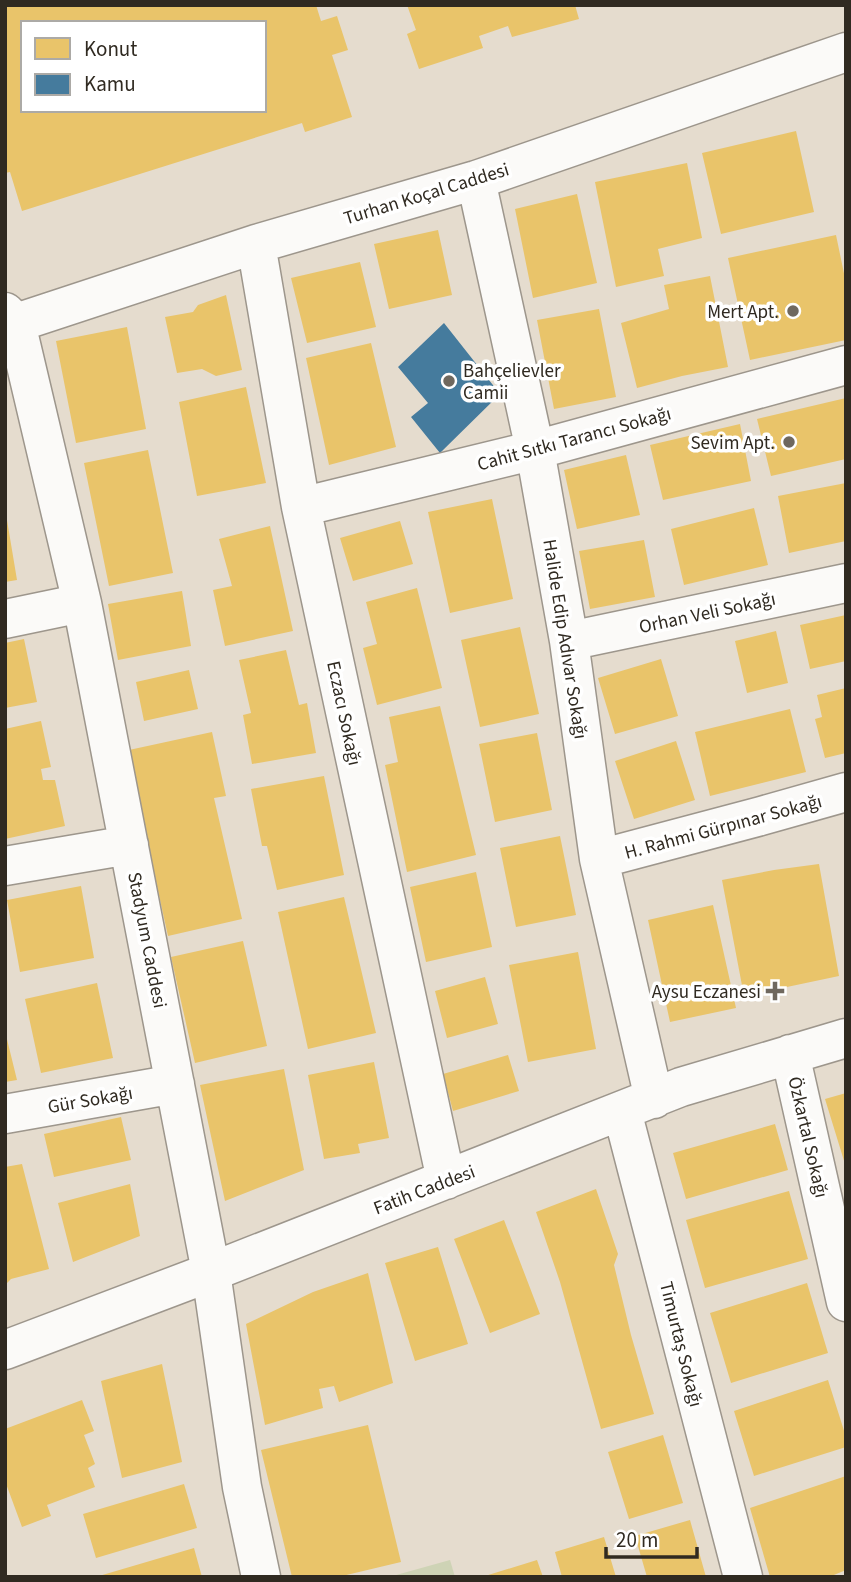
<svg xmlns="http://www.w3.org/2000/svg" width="851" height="1582" font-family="'Source Sans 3',sans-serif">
<rect width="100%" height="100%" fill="#e5dcce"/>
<path fill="#ced3b5" d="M 450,1560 L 455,1577 L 389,1577 Z"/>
<path fill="#e9c46a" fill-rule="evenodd" d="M 5,5 L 316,5 L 321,21 L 337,16 L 348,50 L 332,55 L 352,117 L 305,132 L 302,123 L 22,211 L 10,172 L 5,173 ZM 23,23 L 264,23 L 264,110 L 23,110 Z
M 407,5 L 575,5 L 579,19 L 512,37 L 508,26 L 479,36 L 483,48 L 419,69 L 407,34 L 416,30 Z
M 796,131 L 814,212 L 721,234 L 702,153 Z
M 687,163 L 702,238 L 658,249 L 664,276 L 616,287 L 595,182 Z
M 577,194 L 597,283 L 533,298 L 515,209 Z
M 438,230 L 452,295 L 389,309 L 374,244 Z
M 836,235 L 846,283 L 846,340 L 750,360 L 728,258 Z
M 360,262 L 376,327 L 307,343 L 291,278 Z
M 710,276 L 728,367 L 682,376 L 637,388 L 621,323 L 669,309 L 664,285 Z
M 226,295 L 242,370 L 216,376 L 202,369 L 177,373 L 165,317 L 193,312 L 198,305 Z
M 599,309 L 616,397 L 554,409 L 537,320 Z
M 127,327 L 146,429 L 76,443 L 56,341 Z
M 371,343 L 396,447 L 329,465 L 306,358 Z
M 246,387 L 266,483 L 197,496 L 179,402 Z
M 846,398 L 846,459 L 771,476 L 757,419 Z
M 740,424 L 751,481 L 663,500 L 650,445 Z
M 148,450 L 173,573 L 109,586 L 84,463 Z
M 626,455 L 640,515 L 577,529 L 564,470 Z
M 846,483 L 846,541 L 789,553 L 778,496 Z
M 492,499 L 513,599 L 450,613 L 428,512 Z
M 754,508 L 768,565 L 684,585 L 671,529 Z
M 5,520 L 7,520 L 17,580 L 5,582 Z
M 400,521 L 413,564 L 353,581 L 340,538 Z
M 270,526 L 293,631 L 225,646 L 213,590 L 232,586 L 219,539 Z
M 644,540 L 655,597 L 590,609 L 579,551 Z
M 417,588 L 442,688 L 377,705 L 363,648 L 377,644 L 366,602 Z
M 182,591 L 191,646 L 118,660 L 108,604 Z
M 846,615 L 846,661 L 810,669 L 800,625 Z
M 520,627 L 539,714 L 480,727 L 461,640 Z
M 776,631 L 788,683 L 747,693 L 735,641 Z
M 24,639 L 37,702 L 5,708 L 5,643 Z
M 286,650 L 299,705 L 307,703 L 316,753 L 252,764 L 243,715 L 251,713 L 239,660 Z
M 661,659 L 678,716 L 615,734 L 598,678 Z
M 189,670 L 198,709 L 144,721 L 136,682 Z
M 846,688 L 846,753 L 825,758 L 815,719 L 822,717 L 817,695 Z
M 440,706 L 476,855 L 407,872 L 385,765 L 398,762 L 389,717 Z
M 790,709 L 806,772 L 710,796 L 695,732 Z
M 41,721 L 51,767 L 41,769 L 43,780 L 55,780 L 65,826 L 5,839 L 5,729 Z
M 212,732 L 226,796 L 214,798 L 242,919 L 168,936 L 141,814 L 129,750 Z
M 537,733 L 552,810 L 495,822 L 479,744 Z
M 676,741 L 695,800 L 634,819 L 615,761 Z
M 324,776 L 344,875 L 277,890 L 267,846 L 262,846 L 251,789 Z
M 560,836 L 576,915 L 516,927 L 500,848 Z
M 819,864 L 839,976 L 744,996 L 722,880 L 774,870 Z
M 476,872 L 492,947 L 426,962 L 410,887 Z
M 81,886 L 94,958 L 20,972 L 7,900 Z
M 344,897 L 376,1033 L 308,1049 L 278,912 Z
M 713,905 L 736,1008 L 670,1022 L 648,920 Z
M 243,941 L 267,1046 L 195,1063 L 171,957 Z
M 578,952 L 596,1049 L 528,1062 L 509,965 Z
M 485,977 L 498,1024 L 447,1038 L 435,991 Z
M 97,983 L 113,1058 L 41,1073 L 25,999 Z
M 5,1031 L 17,1080 L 5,1082 Z
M 508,1055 L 519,1091 L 453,1111 L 443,1074 Z
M 374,1062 L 389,1138 L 358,1144 L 360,1153 L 324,1159 L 308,1075 Z
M 284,1069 L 304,1170 L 225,1201 L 200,1085 Z
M 846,1093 L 846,1164 L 845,1164 L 825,1099 Z
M 121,1117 L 131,1160 L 54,1177 L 44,1134 Z
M 775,1124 L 788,1170 L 686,1199 L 673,1153 Z
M 22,1164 L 49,1269 L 11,1279 L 5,1285 L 5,1167 Z
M 130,1184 L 140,1236 L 73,1262 L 58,1203 Z
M 596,1189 L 618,1254 L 614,1265 L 631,1335 L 654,1414 L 601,1429 L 560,1282 L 536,1212 Z
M 789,1191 L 808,1259 L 705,1288 L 686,1220 Z
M 504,1220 L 540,1314 L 490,1333 L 454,1239 Z
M 438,1247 L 468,1344 L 415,1361 L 385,1263 Z
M 368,1273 L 393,1383 L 339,1402 L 334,1386 L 319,1389 L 323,1408 L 265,1425 L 246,1324 L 313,1292 Z
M 807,1283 L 828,1353 L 731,1383 L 710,1313 Z
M 162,1364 L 182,1462 L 122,1478 L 101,1381 Z
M 828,1380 L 846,1437 L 846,1447 L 754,1476 L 734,1411 Z
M 82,1400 L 94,1431 L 84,1435 L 95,1464 L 88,1468 L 95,1487 L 47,1505 L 51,1516 L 22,1527 L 5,1481 L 5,1429 Z
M 368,1425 L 401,1562 L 338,1577 L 292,1577 L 261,1450 Z
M 663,1435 L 683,1503 L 629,1519 L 608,1452 Z
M 846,1476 L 846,1570 L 829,1577 L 770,1577 L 750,1508 Z
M 184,1484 L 197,1528 L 96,1558 L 83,1514 Z
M 690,1520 L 706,1577 L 647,1577 L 635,1536 Z
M 604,1537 L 616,1577 L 562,1577 L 555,1552 Z
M 194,1548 L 202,1577 L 99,1577 L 99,1576 Z
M 537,1560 L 543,1577 L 485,1577 L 485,1576 Z"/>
<path fill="#457b9d" d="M 444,323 L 500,394 L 440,453 L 411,417 L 428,403 L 398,367 Z"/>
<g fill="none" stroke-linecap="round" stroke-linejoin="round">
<defs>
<path id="minor" d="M 476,180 L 535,450 L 569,641 L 599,859 L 654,1099
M 256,244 L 301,507 L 446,1180
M 5,312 L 16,323 L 82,603 L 211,1272 L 242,1487 L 261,1577
M 5,329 L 16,323 L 256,244 L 476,180 L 846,52
M 301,507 L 535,450 L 846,365
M 5,619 L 82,603
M 569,641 L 846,583
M 599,859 L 761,816 L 846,792
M 5,866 L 129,845
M 790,1054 L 846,1302
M 622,1111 L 743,1577
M 5,1114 L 175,1084
M 5,1350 L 211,1272 L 681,1087 L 846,1038"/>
</defs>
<use href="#minor" stroke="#9d968c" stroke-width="41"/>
<use href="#minor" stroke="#fbfaf8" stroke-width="38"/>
</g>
<g fill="#6f685e" stroke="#fff" stroke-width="2.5">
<circle cx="793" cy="311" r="7"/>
<circle cx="449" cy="381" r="7"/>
<circle cx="789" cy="442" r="7"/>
<path d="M771.5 980.5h7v7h7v7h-7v7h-7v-7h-7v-7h7z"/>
</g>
<g text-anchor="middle" stroke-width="7" stroke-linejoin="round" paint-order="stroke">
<g font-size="19" fill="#302a21" stroke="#fff">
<text transform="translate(426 193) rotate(-17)" y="7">Turhan Koçal Caddesi</text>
<text transform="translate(574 438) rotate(-15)" y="7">Cahit Sıtkı Tarancı Sokağı</text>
<text transform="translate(707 612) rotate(-12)" y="7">Orhan Veli Sokağı</text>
<text transform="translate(566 639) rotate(81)" y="7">Halide Edip Adıvar Sokağı</text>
<text transform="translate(345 713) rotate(78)" y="7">Eczacı Sokağı</text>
<text transform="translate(723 826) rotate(-15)" y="7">H. Rahmi Gürpınar Sokağı</text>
<text transform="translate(148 940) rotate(79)" y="7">Stadyum Caddesi</text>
<text transform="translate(90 1099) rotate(-10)" y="7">Gür Sokağı</text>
<text transform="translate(809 1137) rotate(77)" y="7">Özkartal Sokağı</text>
<text transform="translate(424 1189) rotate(-21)" y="7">Fatih Caddesi</text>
<text transform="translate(682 1344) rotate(76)" y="7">Timurtaş Sokağı</text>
</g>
<g font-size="19" fill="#302a21" stroke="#fff" text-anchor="end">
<text x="779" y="318">Mert Apt.</text>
<text x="463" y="377" text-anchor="start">Bahçelievler<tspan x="463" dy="22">Camii</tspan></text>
<text x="775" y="449">Sevim Apt.</text>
<text x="761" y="998">Aysu Eczanesi</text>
</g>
</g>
<rect width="851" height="1582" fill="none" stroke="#302a21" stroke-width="14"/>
<rect x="21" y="21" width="245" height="91" fill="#ffffff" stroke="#acaaa6" stroke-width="2"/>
<rect x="35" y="38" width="35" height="21" fill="#e9c46a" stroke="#acaaa6" stroke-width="2"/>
<text x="84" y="56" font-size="21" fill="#302a21">Konut</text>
<rect x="35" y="74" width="35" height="21" fill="#457b9d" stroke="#acaaa6" stroke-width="2"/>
<text x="84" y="91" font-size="21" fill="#302a21">Kamu</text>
<path d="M606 1547v10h91v-10" fill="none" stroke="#302a21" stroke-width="3.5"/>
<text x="616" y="1547" font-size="21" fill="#302a21" stroke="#ffffff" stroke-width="5" paint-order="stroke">20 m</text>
</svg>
